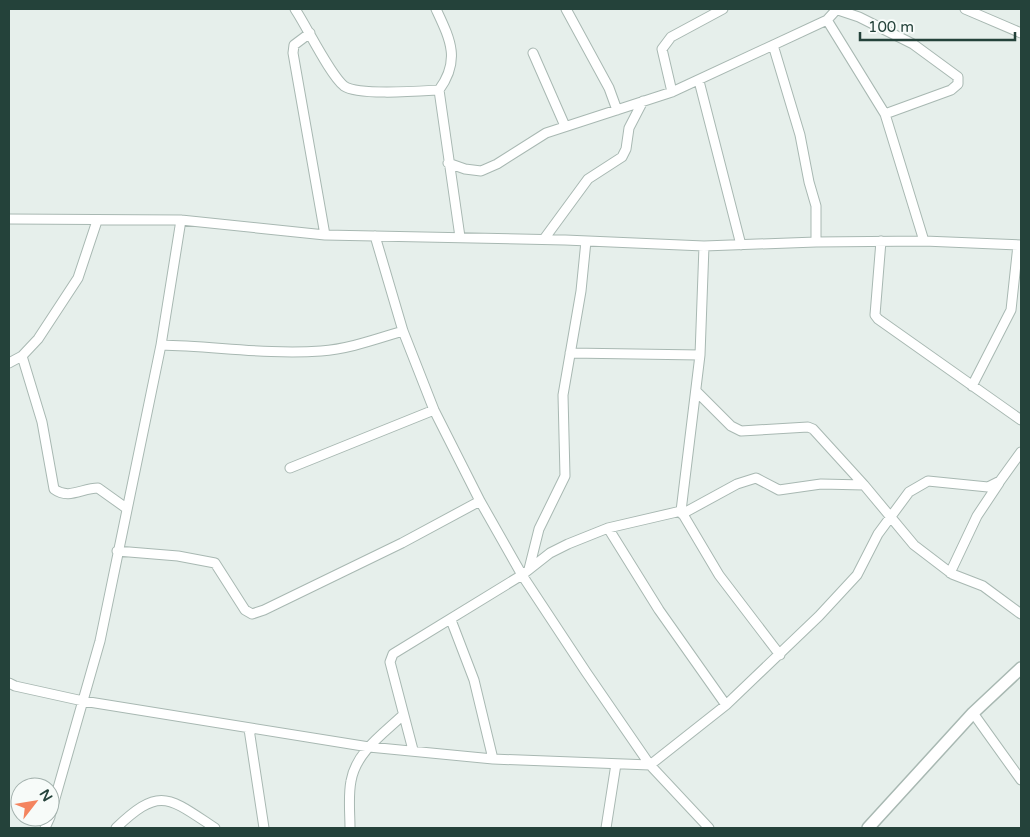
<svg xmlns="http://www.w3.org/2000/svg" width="1030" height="837" font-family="'Varela Round',sans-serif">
<rect width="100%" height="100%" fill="#e6efeb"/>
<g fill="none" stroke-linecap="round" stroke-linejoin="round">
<defs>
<path id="minor" d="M 295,9 C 307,27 330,75 344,86 C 358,96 421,91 439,90 L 460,237
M 436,9 C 450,39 461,60 439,90
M 566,9 L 609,88 L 617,110
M 835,9 L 859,17 L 913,44 L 958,77 L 958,84 L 951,90 L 885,114
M 837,9 L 827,20 L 885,114 L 924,241
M 965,9 L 1021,33
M 310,33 L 294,45 L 293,53 L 325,235
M 773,45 L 800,135 L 809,182 L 816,206 L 816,242
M 533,53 L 565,126
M 699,81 L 741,245
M 672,92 L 662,49 L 671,37 L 723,9
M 448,163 L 465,169 L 481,171 L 497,164 L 546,133 L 672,92 L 827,20
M 9,219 L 181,220 L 325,235 L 565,240 L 704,246 L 816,242 L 924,241 L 1021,245
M 375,236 L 403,331 L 434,410 L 480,501 L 522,575 L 586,672 L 650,765 L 709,828
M 544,239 L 588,179 L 622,157 L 626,149 L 629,128 L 643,101
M 881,241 L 875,315 L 878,319 L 1021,420
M 161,345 C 214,346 268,355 321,351 C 349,349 376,339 403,331
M 570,353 L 700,355
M 22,356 L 42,422 L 54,489 C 69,500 82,488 98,488 L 126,508
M 9,363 L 22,356 L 38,339 L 78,278 L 97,221
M 972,386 L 1011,310 L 1018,245
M 696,391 L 731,426 L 741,431 L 808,427 L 813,429 L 864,485
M 290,468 L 434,410
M 681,511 L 719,575 L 780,655
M 682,514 L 737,484 L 756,478 L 779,490 L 821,484 L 864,485 L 914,545 L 952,574 L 983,586 L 1021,614
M 608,528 L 659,610 L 726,705
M 117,551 L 178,556 L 215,563 L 245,610 L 252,614 L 264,610 L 402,543 L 480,501
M 529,569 L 539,529 L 565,476 L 563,395 L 581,291 L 586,241
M 950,573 L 977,516 L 999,483
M 451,620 L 474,680 L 493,759
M 9,683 L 15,686 L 83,701 L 369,747 L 493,759 L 650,765 L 726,705 L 819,616 L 857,575 L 878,534 L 909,492 L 928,481 L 988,487 L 1000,481 L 1021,452
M 973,713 L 1021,780
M 249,729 L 264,828
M 413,750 L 390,662 L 393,654 L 522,575 L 550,553 L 568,544 L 608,528 L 681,511 L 700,355 L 704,246
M 50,816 L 100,641 L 161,345 L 181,220
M 45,828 L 50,817
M 116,828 C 160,786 168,797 215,828
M 350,828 C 350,813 348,796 351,781 C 356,752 383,734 403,715
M 606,828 L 616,764"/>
<path id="tertiary" d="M 868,828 L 973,713 L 1021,668"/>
</defs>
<use href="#minor" stroke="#a8b8b2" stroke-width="11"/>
<use href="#tertiary" stroke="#a8b8b2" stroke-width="14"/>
<use href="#minor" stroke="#fff" stroke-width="9"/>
<use href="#tertiary" stroke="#fff" stroke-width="11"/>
</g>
<rect width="1030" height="837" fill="none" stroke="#24423a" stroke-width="20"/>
<g transform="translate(35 802) rotate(59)"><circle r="24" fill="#f7fbf9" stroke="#a3b1ad"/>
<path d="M0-4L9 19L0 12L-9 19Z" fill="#f4845f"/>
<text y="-8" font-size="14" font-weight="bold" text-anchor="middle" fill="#24423a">N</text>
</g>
<path d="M860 32v8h155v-8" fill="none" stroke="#24423a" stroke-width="2.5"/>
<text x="868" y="32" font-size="15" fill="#24423a" stroke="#f7fbf9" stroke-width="4" paint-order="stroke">100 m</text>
</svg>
